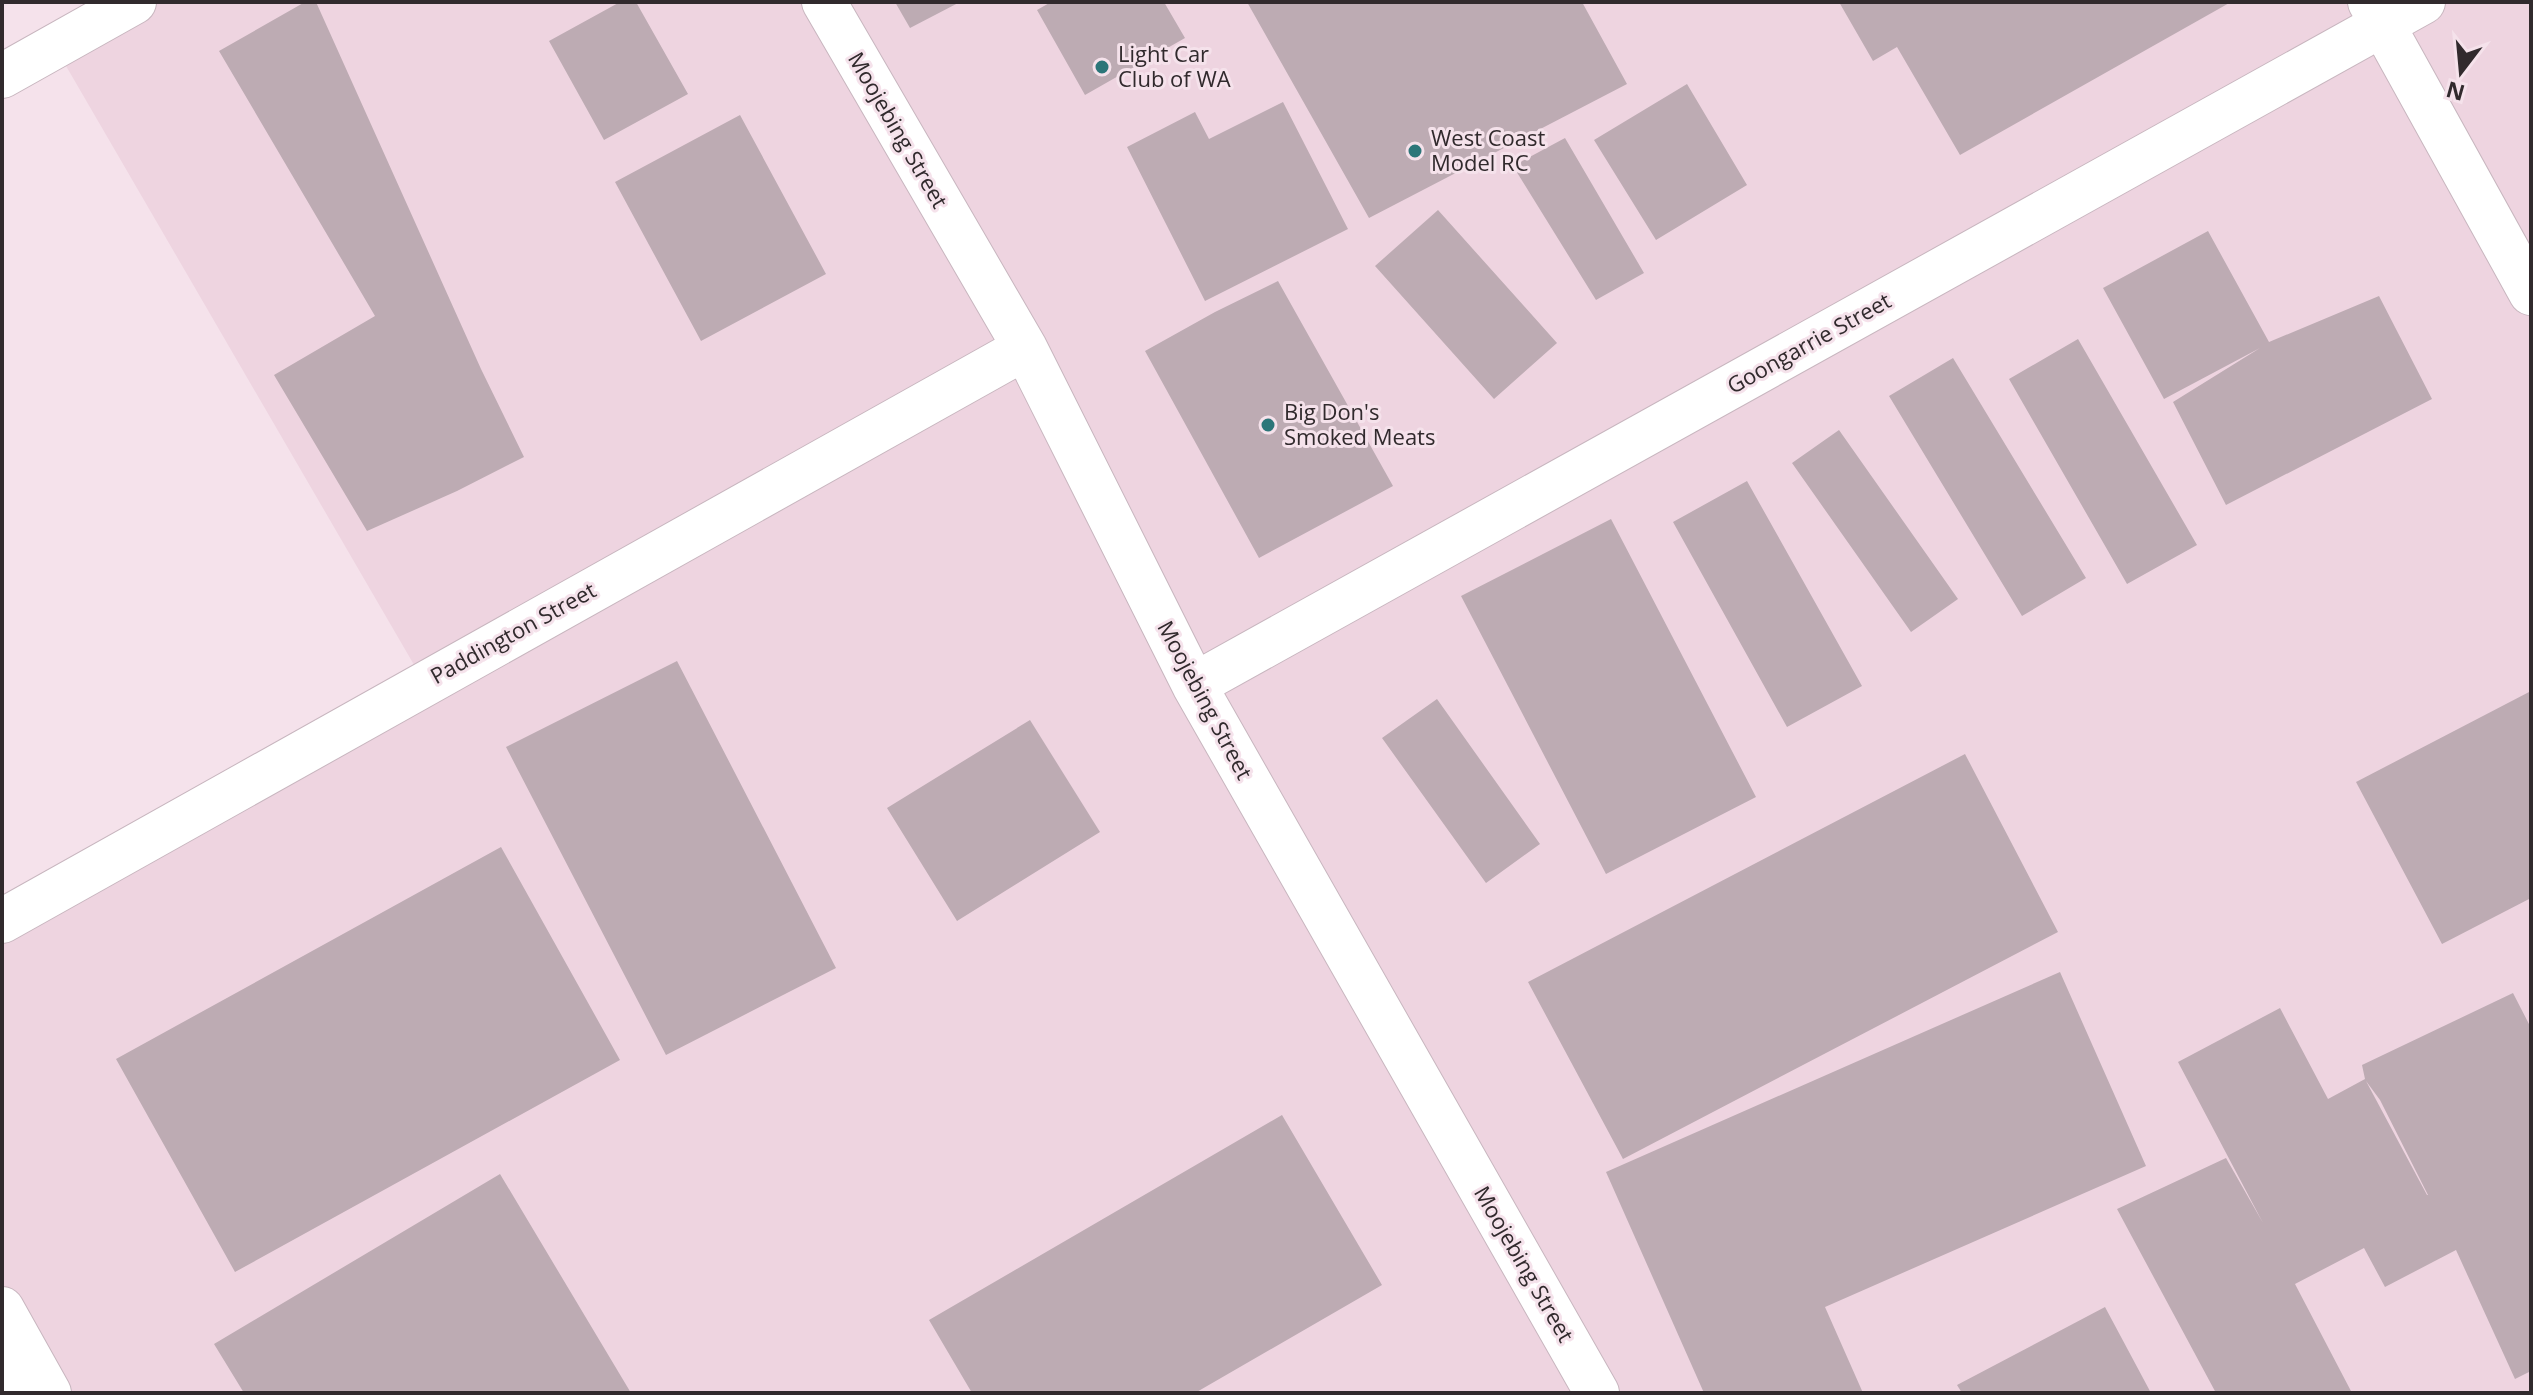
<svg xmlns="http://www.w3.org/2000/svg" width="2533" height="1395" font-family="'Open Sans',sans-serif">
<rect width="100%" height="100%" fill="#f5e2eb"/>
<path fill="#eed4e0" d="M 134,2 L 2531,2 L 2531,1393 L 49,1393 L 2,1309 L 2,921 L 424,682 L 55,47 Z"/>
<path fill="#bdabb3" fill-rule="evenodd" d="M 305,2 L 316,2 L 481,369 L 524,457 L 457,491 L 367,531 L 274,375 L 375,316 L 219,51 Z
M 620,2 L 636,2 L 688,94 L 604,140 L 549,41 Z
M 895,2 L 960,2 L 910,28 Z
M 1051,2 L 1164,2 L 1185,38 L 1085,95 L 1037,10 Z
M 1247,2 L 1582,2 L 1627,84 L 1369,218 Z
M 1839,2 L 2231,2 L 1960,155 L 1897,47 L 1873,61 Z
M 1687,84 L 1747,185 L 1656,240 L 1594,140 Z
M 1283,102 L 1348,229 L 1205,301 L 1127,147 L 1195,112 L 1209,139 Z
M 740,115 L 826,274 L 701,341 L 615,182 Z
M 1565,138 L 1644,273 L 1596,300 L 1513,166 Z
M 1438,210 L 1557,343 L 1494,399 L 1375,266 Z
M 2208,231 L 2269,342 L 2379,296 L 2432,399 L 2226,505 L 2173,402 L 2260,348 L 2164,399 L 2103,288 Z
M 1278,281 L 1393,486 L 1259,558 L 1145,351 L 1215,312 Z
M 2078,339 L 2197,545 L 2127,584 L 2009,379 Z
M 1953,358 L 2086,578 L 2022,616 L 1889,396 Z
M 1839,430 L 1958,599 L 1911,632 L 1792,463 Z
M 1747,481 L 1862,686 L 1787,727 L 1673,522 Z
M 1611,519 L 1756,797 L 1606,874 L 1461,596 Z
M 677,661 L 836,968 L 666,1055 L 506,747 Z
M 2531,691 L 2531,898 L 2442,944 L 2356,782 Z
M 1437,699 L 1540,844 L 1486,883 L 1382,738 Z
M 1030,720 L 1100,832 L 957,921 L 887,808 Z
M 1965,754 L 2058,932 L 1623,1159 L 1528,982 Z
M 501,847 L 620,1060 L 235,1272 L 116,1059 Z
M 2060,972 L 2146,1166 L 1825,1307 L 1863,1393 L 1704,1393 L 1606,1172 Z
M 2513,993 L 2531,1028 L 2531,1371 L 2515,1379 L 2456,1250 L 2385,1287 L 2364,1248 L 2295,1284 L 2352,1393 L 2216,1393 L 2117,1209 L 2226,1158 L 2263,1223 L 2178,1062 L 2280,1008 L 2328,1099 L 2365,1079 L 2362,1065 ZM 2366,1081 L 2380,1100 L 2428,1195 L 2427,1195 Z
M 1282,1115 L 1382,1285 L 1195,1393 L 972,1393 L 929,1320 Z
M 500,1174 L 631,1393 L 244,1393 L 214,1344 Z
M 2105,1307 L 2151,1393 L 1962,1393 L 1957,1385 Z"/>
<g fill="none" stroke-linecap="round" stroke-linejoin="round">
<defs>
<path id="minor" d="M 824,2 L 1025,348 L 1194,685 L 1597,1393
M 2370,2 L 2531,293
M 2,76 L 134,2
M 1194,685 L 2423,2
M 2,921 L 1025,348
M 2,1309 L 49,1393
M 2,1383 L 34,1366"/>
</defs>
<use href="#minor" stroke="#c8b6bf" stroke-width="46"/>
<use href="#minor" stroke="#fff" stroke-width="44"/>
</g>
<g fill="#2c7679" stroke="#f5e2eb" stroke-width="3">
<circle cx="1102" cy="67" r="8"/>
<circle cx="1415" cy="151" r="8"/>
<circle cx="1268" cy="425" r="8"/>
</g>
<g text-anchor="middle" stroke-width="6" stroke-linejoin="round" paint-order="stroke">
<g font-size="22" fill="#312a2d" stroke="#f5e2eb" text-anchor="start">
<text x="1118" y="62">Light Car<tspan x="1118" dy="25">Club of WA</tspan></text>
<text x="1431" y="146">West Coast<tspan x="1431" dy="25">Model RC</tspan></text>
<text x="1284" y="420">Big Don's<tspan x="1284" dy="25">Smoked Meats</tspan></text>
</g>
<g font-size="22" fill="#312a2d" stroke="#f5e2eb">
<text transform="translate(898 130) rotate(60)" y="8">Moojebing Street</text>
<text transform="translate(1809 343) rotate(-29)" y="8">Goongarrie Street</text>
<text transform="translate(513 633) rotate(-29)" y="8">Paddington Street</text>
<text transform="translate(1205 700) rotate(62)" y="8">Moojebing Street</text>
<text transform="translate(1524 1264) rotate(60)" y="8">Moojebing Street</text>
</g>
</g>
<rect width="2533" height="1395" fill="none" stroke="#312a2d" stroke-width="8"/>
<g transform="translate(2461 72) rotate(196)" stroke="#f5e2eb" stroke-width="6" paint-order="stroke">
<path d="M0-6L14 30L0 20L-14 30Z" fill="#312a2d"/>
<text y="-12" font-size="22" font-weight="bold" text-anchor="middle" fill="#312a2d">N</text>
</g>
</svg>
